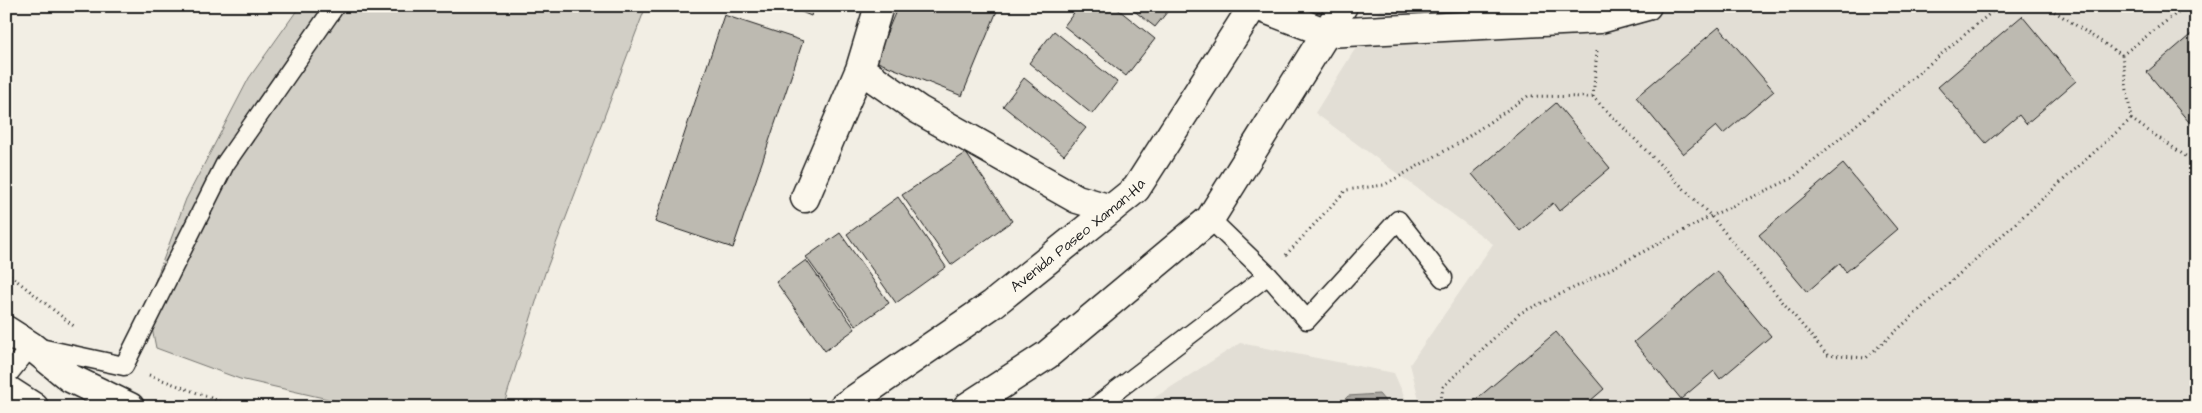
<svg xmlns="http://www.w3.org/2000/svg" width="2202" height="413" font-family="'Architects Daughter',sans-serif">
<rect width="100%" height="100%" fill="#f2eee4"/>
<filter id="ink" filterUnits="userSpaceOnUse"><feTurbulence type="fractalNoise" baseFrequency=".02" numOctaves="2"/><feDisplacementMap in="SourceGraphic" scale="10" xChannelSelector="R" yChannelSelector="G"/><feConvolveMatrix kernelMatrix="1 2 1 2 8 2 1 2 1" color-interpolation-filters="sRGB"/></filter>
<g filter="url(#ink)">
<path fill="#e2ded5" d="M 1382,6 L 2196,6 L 2196,407 L 1421,407 L 1410,364 L 1493,244 L 1315,113 Z
M 1240,343 L 1394,373 L 1409,407 L 1140,407 Z"/>
<path fill="#d2cfc6" stroke="#777671" d="M 300,6 L 646,6 L 545,273 L 505,401 L 490,407 L 363,407 L 240,379 L 156,348 L 147,303 L 186,199 L 249,78 Z"/>
<path fill="#a9a6a0" stroke="#716f6b" d="M 1379,394 L 1390,407 L 1337,407 L 1348,396 Z"/>
<path fill="#bdbab1" stroke="#1c1c1c" d="M 787,6 L 815,6 L 811,16 Z
M 898,6 L 999,6 L 962,96 L 875,61 Z
M 1079,6 L 1114,6 L 1155,39 L 1126,76 L 1064,26 Z
M 1128,6 L 1172,6 L 1155,27 Z
M 724,15 L 803,41 L 733,248 L 655,222 Z
M 2022,16 L 2076,81 L 2026,124 L 2019,115 L 1986,143 L 1938,87 Z
M 1719,27 L 1774,91 L 1723,134 L 1716,126 L 1683,154 L 1636,97 Z
M 2196,30 L 2196,127 L 2194,128 L 2147,72 Z
M 1054,31 L 1117,82 L 1092,114 L 1029,63 Z
M 1024,78 L 1086,128 L 1064,155 L 1003,106 Z
M 1556,103 L 1610,168 L 1559,211 L 1553,203 L 1520,231 L 1472,174 Z
M 966,153 L 1012,221 L 951,265 L 902,195 Z
M 1843,164 L 1897,229 L 1846,272 L 1840,263 L 1807,292 L 1759,235 Z
M 898,197 L 946,267 L 896,303 L 847,234 Z
M 840,233 L 889,303 L 856,326 L 806,257 Z
M 806,260 L 855,329 L 825,351 L 776,282 Z
M 1717,271 L 1771,336 L 1720,379 L 1714,371 L 1681,399 L 1634,342 Z
M 1556,332 L 1604,389 L 1583,407 L 1476,407 L 1473,402 Z"/>
<g fill="none" stroke-linecap="round" stroke-linejoin="round">
<defs>
<path id="lane" d="M 1268,275 L 1307,320 L 1398,220 L 1443,278
M 6,377 L 31,346 L 124,366 L 225,164 L 335,6
M 1095,407 L 1268,275 L 1210,219"/>
<path id="street" d="M 1257,6 L 1327,33 L 1600,19 L 1647,6
M 860,69 L 919,110 L 1077,199 L 1111,209
M 805,198 L 860,69 L 879,6"/>
<g id="secondary">
<path d="M 6,330 L 31,346 L 70,378 L 130,407"/>
<path d="M 6,389 L 34,407"/>
<path id="s1" d="M 843,407 L 993,304 L 1136,189 L 1253,6"/>
<path d="M 967,407 L 1047,355 L 1210,219 L 1343,6"/>
</g>
</defs>
<use href="#lane" stroke="#1c1c1c" stroke-width="21"/>
<use href="#street" stroke="#1c1c1c" stroke-width="31"/>
<use href="#secondary" stroke="#1c1c1c" stroke-width="31"/>
<path stroke="#1c1c1c" stroke-width="3" stroke-dasharray="1 4" stroke-linecap="butt" d="M 2046,6 L 2122,55
M 1597,51 L 1593,97 L 1711,216 L 1827,355 L 1866,358 L 2131,119 L 2122,55 L 2186,6
M 2131,119 L 2196,163
M 1286,255 L 1346,190 L 1384,185 L 1457,144 L 1528,96 L 1593,97
M 6,272 L 75,327
M 149,375 L 235,407
M 797,407 L 803,406 L 811,399
M 1440,407 L 1443,387 L 1520,313 L 1580,285 L 1711,216 L 1791,179 L 1999,6"/>
<use href="#lane" stroke="#fbf7ec" stroke-width="18"/>
<use href="#street" stroke="#fbf7ec" stroke-width="28"/>
<use href="#secondary" stroke="#fbf7ec" stroke-width="28"/>
</g>
</g>
<g text-anchor="middle" stroke-width="5" stroke-linejoin="round" paint-order="stroke">
<g font-size="15" fill="#1c1c1c" stroke="#fbf7ec">
<text dy="5" stroke="none"><textPath href="#s1" startOffset="291">Avenida Paseo Xaman-Ha</textPath></text>
</g>
</g>
<rect width="2202" height="413" fill="none" stroke="#fbf7ec" stroke-width="25"/>
<rect x="12" y="12" width="2177" height="388" fill="none" stroke="#1c1c1c" stroke-width="2" filter="url(#ink)"/>
</svg>
